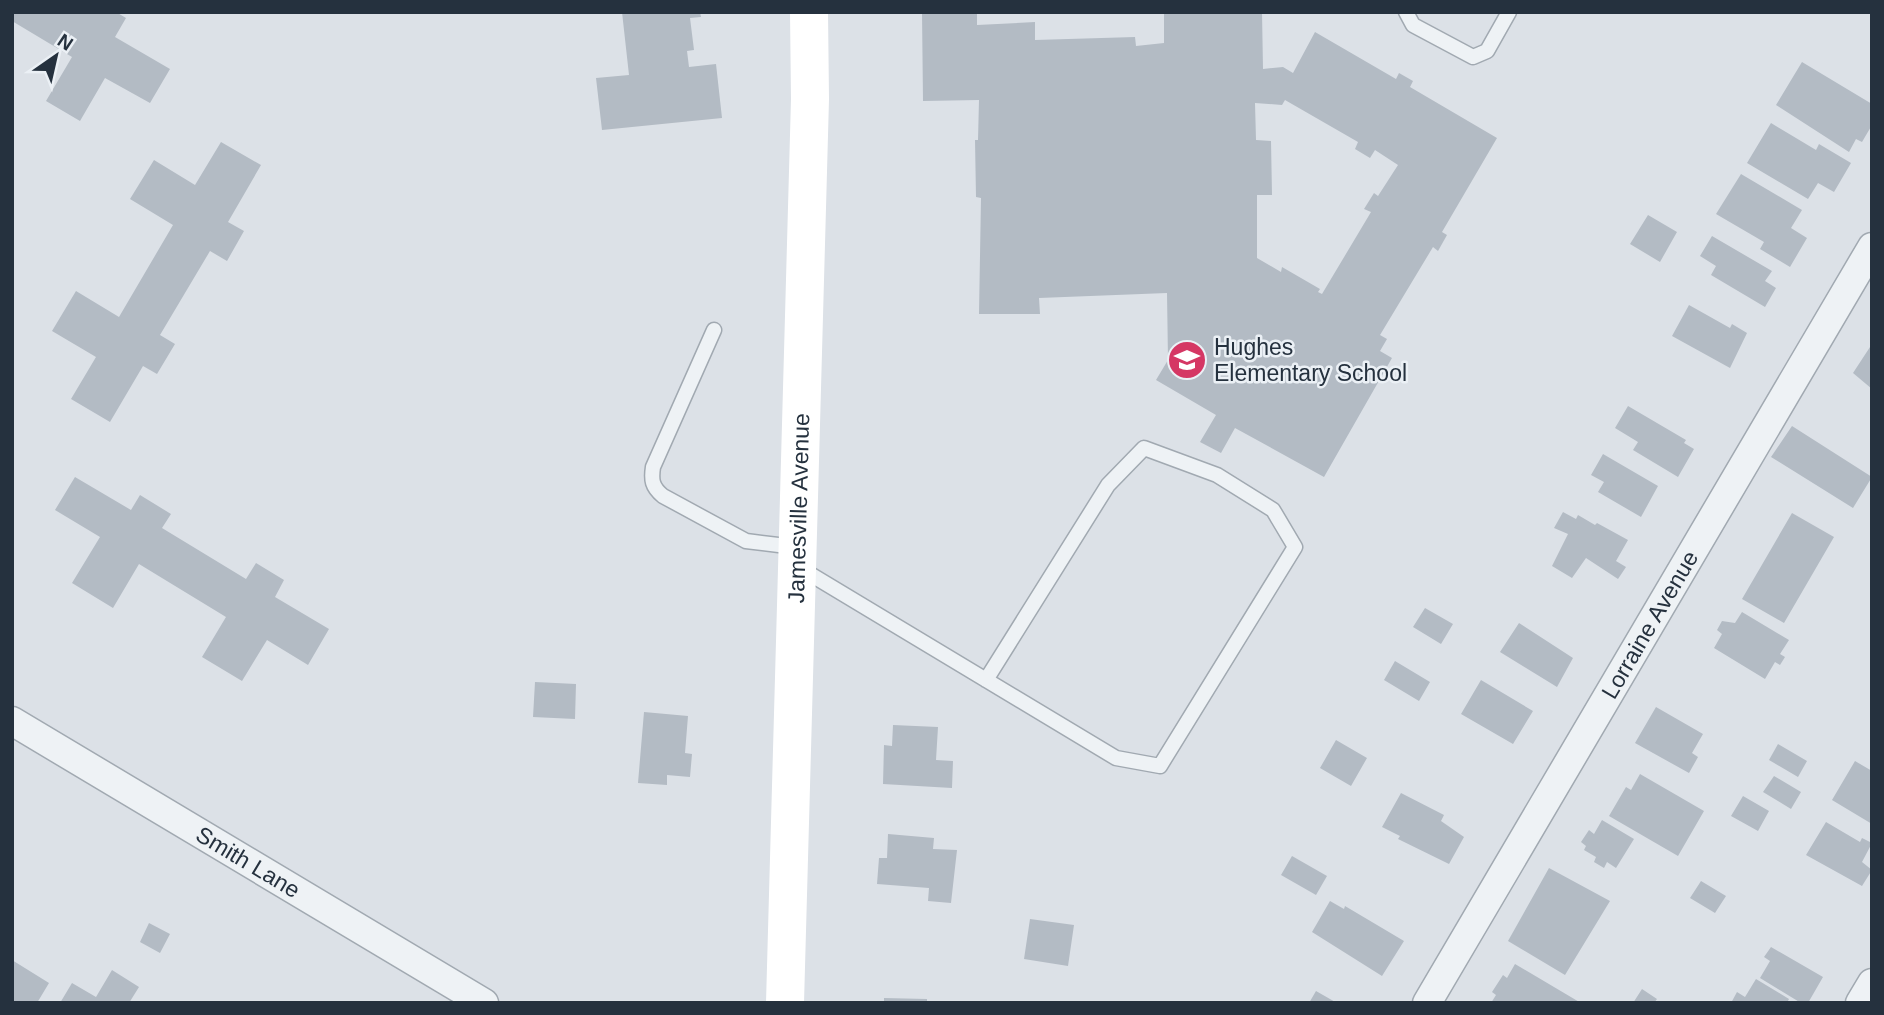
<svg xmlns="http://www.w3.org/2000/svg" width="1884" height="1015" font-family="Arial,sans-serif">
<rect width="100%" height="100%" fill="#dce1e7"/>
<path fill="#b3bbc4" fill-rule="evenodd" d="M 12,12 L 116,12 L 126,18 L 115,37 L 170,69 L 150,103 L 105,78 L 80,121 L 46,101 L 72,57 L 12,21 Z
M 622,12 L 700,12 L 701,17 L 690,18 L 694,50 L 687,51 L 689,67 L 716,64 L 722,118 L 602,130 L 596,78 L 629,75 Z
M 922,12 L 977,12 L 977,25 L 1035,22 L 1035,40 L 1135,37 L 1136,46 L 1164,43 L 1164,12 L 1262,12 L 1263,69 L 1283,67 L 1293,73 L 1315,32 L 1396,79 L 1399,73 L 1413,81 L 1410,87 L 1497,138 L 1442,232 L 1447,235 L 1438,251 L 1433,247 L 1380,335 L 1387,339 L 1380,351 L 1392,358 L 1324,477 L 1235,428 L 1221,453 L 1200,442 L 1216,415 L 1156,380 L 1168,360 L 1167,293 L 1039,298 L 1040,314 L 979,314 L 981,198 L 976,197 L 975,140 L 978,140 L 979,100 L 923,101 ZM 1285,100 L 1358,142 L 1355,149 L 1370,158 L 1375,150 L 1398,165 L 1378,196 L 1374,193 L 1364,209 L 1371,212 L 1322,294 L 1318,292 L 1320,289 L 1282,267 L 1281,272 L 1257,258 L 1257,195 L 1272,195 L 1271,141 L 1256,140 L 1255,103 L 1282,105 Z
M 1802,62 L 1872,104 L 1872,125 L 1862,142 L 1856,139 L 1849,152 L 1776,105 Z
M 1771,123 L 1816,150 L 1819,144 L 1851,163 L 1834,192 L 1818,183 L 1808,199 L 1747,163 Z
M 221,142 L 261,165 L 228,222 L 244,231 L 227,261 L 210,251 L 160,335 L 175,344 L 157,374 L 143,366 L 110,422 L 71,399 L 96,357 L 52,331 L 76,291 L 119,317 L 173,225 L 130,199 L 154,160 L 195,185 Z
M 1741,174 L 1802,210 L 1791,228 L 1807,238 L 1790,267 L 1760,249 L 1764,242 L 1716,214 Z
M 1648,215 L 1677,232 L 1660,262 L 1630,244 Z
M 1712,236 L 1772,271 L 1765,281 L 1776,288 L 1765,307 L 1711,275 L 1716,266 L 1700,256 Z
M 1689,305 L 1730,328 L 1732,324 L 1747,333 L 1730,368 L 1672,336 Z
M 1870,347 L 1872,348 L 1872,389 L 1853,373 Z
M 1628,406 L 1686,440 L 1684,443 L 1694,449 L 1678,477 L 1633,450 L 1638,442 L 1615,428 Z
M 1792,426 L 1872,477 L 1853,508 L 1771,457 Z
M 1603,454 L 1658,486 L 1641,517 L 1598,492 L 1604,482 L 1591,475 Z
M 75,477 L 131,510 L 140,495 L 171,514 L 162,528 L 246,579 L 256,563 L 284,580 L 275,597 L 329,629 L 308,665 L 267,640 L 242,681 L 202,657 L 226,617 L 139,564 L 113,608 L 72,583 L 100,537 L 55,510 Z
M 1563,512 L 1576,519 L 1578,515 L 1595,525 L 1597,523 L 1628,540 L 1616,561 L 1626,567 L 1618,579 L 1586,558 L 1572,578 L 1552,566 L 1568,534 L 1554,528 Z
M 1792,513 L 1834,537 L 1784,623 L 1742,599 Z
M 1425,608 L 1453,624 L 1441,644 L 1413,627 Z
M 1742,612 L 1789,640 L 1780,654 L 1785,657 L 1780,665 L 1775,662 L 1765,679 L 1714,648 L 1722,634 L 1717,630 L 1722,621 L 1735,623 Z
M 1519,623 L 1573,658 L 1557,687 L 1500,652 Z
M 1395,661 L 1430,682 L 1419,701 L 1384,680 Z
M 1481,680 L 1533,711 L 1513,744 L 1461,714 Z
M 535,682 L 576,684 L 575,719 L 533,717 Z
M 1656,707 L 1703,734 L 1692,753 L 1698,757 L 1689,773 L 1635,743 Z
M 644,712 L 688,716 L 685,753 L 692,754 L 690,777 L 667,775 L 667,785 L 638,783 Z
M 893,725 L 938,727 L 936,760 L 953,761 L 952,788 L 883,784 L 884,745 L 892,746 Z
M 1336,740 L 1367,758 L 1351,786 L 1320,768 Z
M 1778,744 L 1807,761 L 1798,777 L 1769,760 Z
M 1855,761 L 1872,771 L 1872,824 L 1832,800 Z
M 1640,774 L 1704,811 L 1678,856 L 1609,816 L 1626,787 L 1631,790 Z
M 1774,776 L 1801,792 L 1791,809 L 1763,792 Z
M 1401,793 L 1444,815 L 1441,821 L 1464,837 L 1449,864 L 1398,839 L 1400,836 L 1382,827 Z
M 1743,796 L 1769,811 L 1758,831 L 1731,816 Z
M 1602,820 L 1634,839 L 1616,868 L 1607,862 L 1604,868 L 1594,862 L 1596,857 L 1584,850 L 1586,846 L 1581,842 L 1589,830 L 1594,834 Z
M 1826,822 L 1860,842 L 1862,838 L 1872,843 L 1862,862 L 1872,870 L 1862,886 L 1806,855 Z
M 888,834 L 934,838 L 933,849 L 957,850 L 951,903 L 928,901 L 929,888 L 877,884 L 879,858 L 887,858 Z
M 1292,856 L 1327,876 L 1316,895 L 1281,875 Z
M 1549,868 L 1610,901 L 1565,975 L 1508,941 Z
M 1701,881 L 1726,896 L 1715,913 L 1690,898 Z
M 1330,901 L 1344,909 L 1345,906 L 1404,941 L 1382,976 L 1312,932 Z
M 1030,919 L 1074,925 L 1068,966 L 1024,959 Z
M 149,923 L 170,934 L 160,953 L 140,942 Z
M 1771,947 L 1823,977 L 1808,1003 L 1801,1003 L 1760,978 L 1770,961 L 1764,957 Z
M 12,960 L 49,983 L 37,1003 L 12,1003 Z
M 1515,964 L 1581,1003 L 1491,1003 L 1496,995 L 1492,992 L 1503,975 L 1507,978 Z
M 112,970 L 139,987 L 129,1003 L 60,1003 L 72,983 L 96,997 Z
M 1756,979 L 1789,999 L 1787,1003 L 1731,1003 L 1737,992 L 1745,997 Z
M 1642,989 L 1657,999 L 1654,1003 L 1633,1003 Z
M 1316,991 L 1337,1003 L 1309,1003 Z
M 884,998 L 927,999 L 927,1003 L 884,1003 Z"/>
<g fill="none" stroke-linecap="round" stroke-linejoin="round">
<defs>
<path id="lane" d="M 1406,12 L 1413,25 L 1473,57 L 1487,51 L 1509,12
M 714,330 L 653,467 C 651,480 652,487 663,496 L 746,541 L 795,547
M 800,568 L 1116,758 L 1160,766 L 1295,547 L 1273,510 L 1217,475 L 1144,448 L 1108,485 L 986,680"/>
<g id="street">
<path id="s1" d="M 12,721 L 484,1003"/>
<path id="s2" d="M 1427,1003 L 1872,247"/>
<path d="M 1860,1003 L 1872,983"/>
</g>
</defs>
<use href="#lane" stroke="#a1a9b1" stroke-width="17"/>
<use href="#street" stroke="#a1a9b1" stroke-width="31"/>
<use href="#lane" stroke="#eef2f5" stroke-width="14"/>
<use href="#street" stroke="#eef2f5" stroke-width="28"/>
<path stroke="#fff" stroke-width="38" id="s3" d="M 785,1003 L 810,99 L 809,12"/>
</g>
<defs>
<symbol id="school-disc" viewBox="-11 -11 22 22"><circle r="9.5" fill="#d53764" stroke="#ebf0f5"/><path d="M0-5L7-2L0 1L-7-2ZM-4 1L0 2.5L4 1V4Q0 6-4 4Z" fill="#fff"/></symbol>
</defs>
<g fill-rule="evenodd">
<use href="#school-disc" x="1165" y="338" width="44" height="44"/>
</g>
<g text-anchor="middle" stroke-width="5" stroke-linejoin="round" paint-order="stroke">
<g font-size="23" fill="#25313e" stroke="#ebf0f5" text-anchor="start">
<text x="1214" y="355">Hughes<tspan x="1214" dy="26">Elementary School</tspan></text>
</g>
<g font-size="23" fill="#25313e" stroke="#ebf0f5">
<text dy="8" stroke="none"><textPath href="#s3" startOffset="495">Jamesville Avenue</textPath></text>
<text dy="8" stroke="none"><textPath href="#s2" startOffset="439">Lorraine Avenue</textPath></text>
<text dy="8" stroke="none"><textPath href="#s1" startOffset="275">Smith Lane</textPath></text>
</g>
</g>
<rect width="1884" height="1015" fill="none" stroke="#25313e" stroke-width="28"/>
<g transform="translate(56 56) rotate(34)" stroke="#ebf0f5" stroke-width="5" paint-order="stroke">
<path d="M0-5L12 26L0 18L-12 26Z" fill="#25313e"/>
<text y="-10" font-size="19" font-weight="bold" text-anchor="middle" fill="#25313e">N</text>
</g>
</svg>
